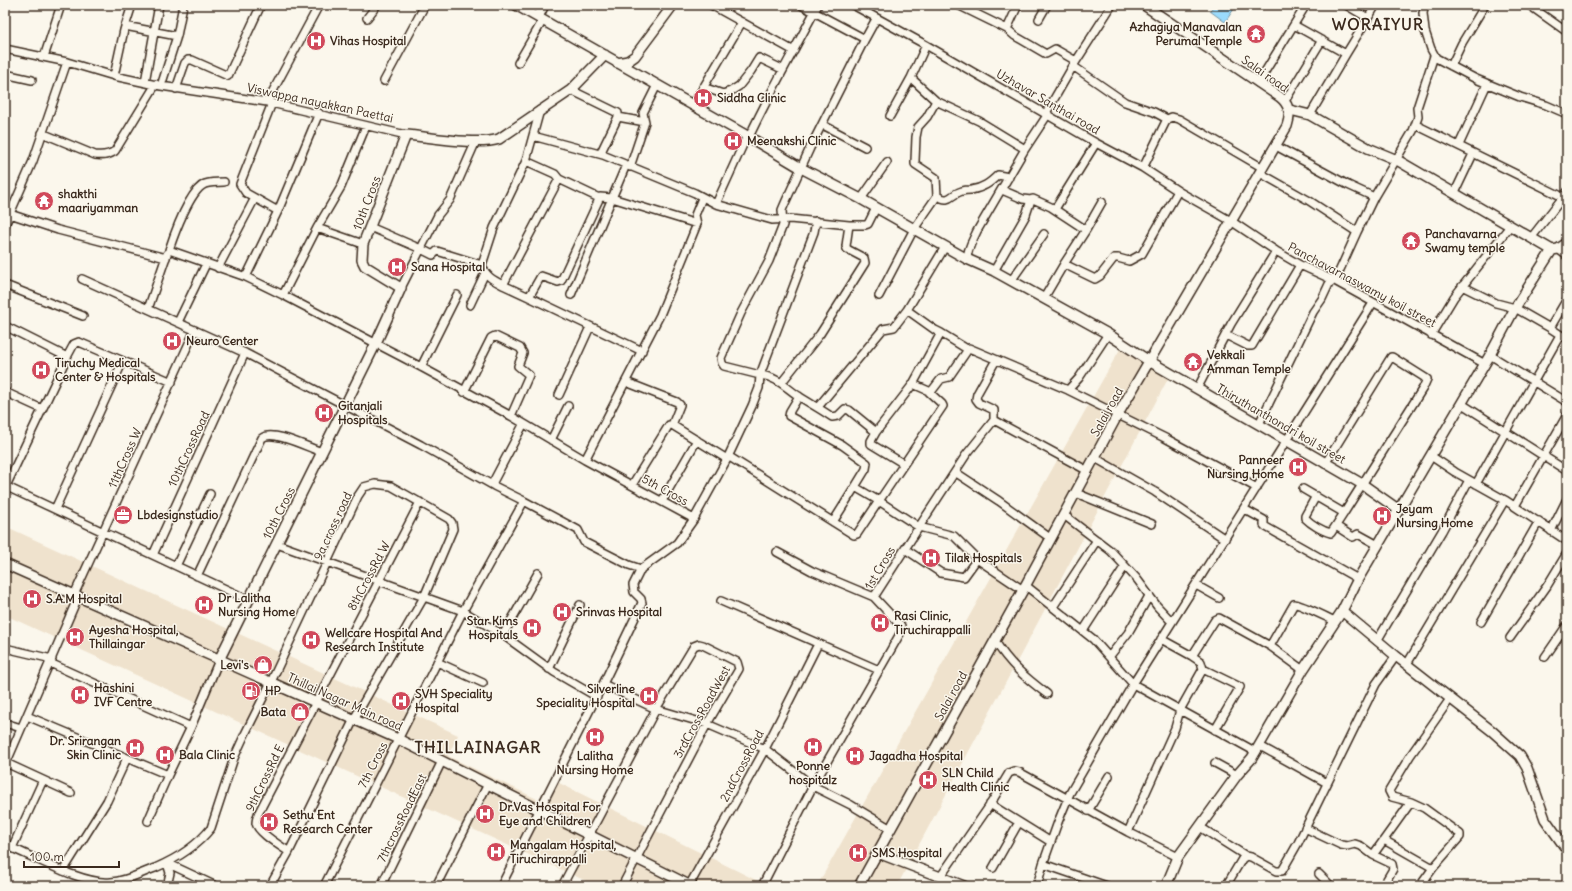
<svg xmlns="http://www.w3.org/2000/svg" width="1572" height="891" font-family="Delius,sans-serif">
<rect width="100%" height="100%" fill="#fbf7ec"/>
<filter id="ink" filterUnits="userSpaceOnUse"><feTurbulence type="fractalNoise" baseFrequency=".025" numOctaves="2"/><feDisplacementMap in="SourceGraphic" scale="8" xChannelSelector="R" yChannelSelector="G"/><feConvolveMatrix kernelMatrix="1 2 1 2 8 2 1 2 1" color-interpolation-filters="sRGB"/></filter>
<g filter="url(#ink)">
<path fill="#efe2cd" d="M 1120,349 L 1169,377 L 897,886 L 817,886 Z
M 5,526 L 458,735 L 448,756 L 539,800 L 551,779 L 768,886 L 597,886 L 5,615 Z"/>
<path fill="#9adbfc" stroke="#7494a3" d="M 1214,5 L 1235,5 L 1236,6 L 1225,22 L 1210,11 Z"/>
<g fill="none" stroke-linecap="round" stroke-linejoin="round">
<defs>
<path id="street" d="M 711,5 L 794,51
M 801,5 L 865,39
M 853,5 L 926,45 L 1096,143 L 1143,168 L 1178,191 L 1231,221 L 1276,251 L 1300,265 L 1333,280 L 1485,364
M 958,5 L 1007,29 L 1015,36 L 1046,54 L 1055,49 L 1076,61
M 1346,5 L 1368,18
M 1425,5 L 1423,13 L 1425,31 L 1431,49 L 1436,58 L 1476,79 L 1520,97 L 1546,105 L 1567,114
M 1529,5 L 1567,32
M 367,18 L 377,5
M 1039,19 L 1047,5
M 1294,25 L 1346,54
M 125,26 L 177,36
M 1007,29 L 1018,5
M 926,45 L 911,78 L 936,101 L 979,121 L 1025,149
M 5,49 L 67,62 L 114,76 L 161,86 L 267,102 L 406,135
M 44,57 L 61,5
M 518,63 L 543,20
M 1073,66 L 1125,102 L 1154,112 L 1167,119 L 1172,117 L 1179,119 L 1263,168
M 1451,66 L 1462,43 L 1485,5
M 5,74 L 32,80
M 114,76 L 124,30 L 132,5
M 384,81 L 425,5
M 145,82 L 159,5
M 1258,83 L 1306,5
M 161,86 L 177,36 L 183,5
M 703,87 L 723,94 L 731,91 L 739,86 L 751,71 L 759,58 L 782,69
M 176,89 L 185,63 L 188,60 L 192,60 L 228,76 L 261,5
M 571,90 L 618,113 L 618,117 L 602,150 L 603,155 L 695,193 L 716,204 L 772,220 L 790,219 L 849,225 L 865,225 L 868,224 L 876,208
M 1285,101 L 1322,40
M 267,102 L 319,5
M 272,103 L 240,184 L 246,193 L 278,211
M 693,105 L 742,22
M 540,110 L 526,161 L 494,228 L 482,265 C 485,276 493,280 503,285 L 559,179
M 319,113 L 278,211 L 246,277 L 283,295 L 421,367 L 511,416 L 585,460 L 694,519
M 1046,113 L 1073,66 L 1112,5
M 1310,115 L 1346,54 L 1376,5
M 890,116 L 911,78
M 618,117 L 645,122
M 823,125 L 865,147
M 1416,125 L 1563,197
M 42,133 L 95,155 C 102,156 109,155 115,151 L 156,84
M 533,136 L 603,155
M 749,137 C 770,92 795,49 818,5
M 1459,145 L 1487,84
M 1276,146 L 1348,185 L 1374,197
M 526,161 L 555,174 L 559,179 L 599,198
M 630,167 L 645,122 L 643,113 L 657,85
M 1143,168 L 1167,119
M 1260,173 L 1308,200 L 1357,232
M 224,182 C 218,182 211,182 205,184 C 190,190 174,235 169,250 L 246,277
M 1002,190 L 1023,199 L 1031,200
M 1455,192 L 1473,154
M 937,196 C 951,204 950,194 962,191 C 965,190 968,190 971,190 C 983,188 990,183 998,175 L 1009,177
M 861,199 L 887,162
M 716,204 L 747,136
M 1055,209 L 1096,143
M 10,214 L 58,230 L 166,258
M 5,225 L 33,161 L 67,62
M 370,227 L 421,249 L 433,255 L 437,251 L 482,265
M 317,228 L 363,244
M 1086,230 L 1102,202
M 1531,238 L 1567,192
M 1558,249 L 1567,256
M 967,259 C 967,249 973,240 977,231 L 1025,149 L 1048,114
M 218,268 L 255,198
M 994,271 L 1026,215 L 1031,200 L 1033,199 L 1051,207 L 1086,230 L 1064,264
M 82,279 L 245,353 L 421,445 L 494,486
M 1011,281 L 1044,234
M 5,285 L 83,316
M 503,285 L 529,297
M 1462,286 L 1496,303 L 1515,308 L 1550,328 L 1567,339
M 401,288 L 438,215 L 450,200 L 476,141
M 283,295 L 317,228 L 341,187 L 366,126
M 571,295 L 626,165
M 879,296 L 914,229 L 937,196 L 936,178 L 915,164 L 915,161 L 916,137 L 918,127 L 927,117 L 936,101
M 1044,298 L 1064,264 L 1095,279 L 1100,276 L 1114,258 L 1118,258 L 1129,261 L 1142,254 L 1178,191
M 470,305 L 485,273
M 148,309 L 167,254
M 178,322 L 206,264
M 5,326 L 67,357 L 6,486
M 1550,328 L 1567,299
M 941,333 L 967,349
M 1226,335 L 1248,346 L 1252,346 L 1300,265
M 1431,335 L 1454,297 L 1510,226
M 642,351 L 529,297 L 541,276 L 558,282 L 561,281 L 600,197 L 612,198 L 697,224
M 1490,355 L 1567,402
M 67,357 L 74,344 L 79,342 L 172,382
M 421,367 L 457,295
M 626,382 L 677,402 L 680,405 L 672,425
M 782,382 L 820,334 L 865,263 L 864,258 L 847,249 L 846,246 L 849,225
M 913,384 L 941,333 L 935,330 L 907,310 L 945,247
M 1197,389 L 1231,324 L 1276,251
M 1068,390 L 1167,439 L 1257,488
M 5,392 L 42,409
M 464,392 L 491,338 L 495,336 L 520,348 L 523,353 L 518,366 L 529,375 L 511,416
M 559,395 L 590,327
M 799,396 L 790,411 L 789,416 L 842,445 L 867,463 L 866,469 L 855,487
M 1462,404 L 1567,471
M 818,407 L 883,329 L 894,327 L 907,310
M 994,420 L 1088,471
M 1259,424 L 1313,312 L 1322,299 L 1329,284 L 1338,274 L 1357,232 L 1374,197 L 1413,131 L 1418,117 L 1417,108 L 1434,56
M 876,432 L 913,384 L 931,392 L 941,379 L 949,377 L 969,348 L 1068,390 L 1079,378 L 1108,334
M 551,440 L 568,406
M 728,456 C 770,482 812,509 854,535 L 857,534 L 879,501 L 855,487 L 833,522
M 1431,456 L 1455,472 L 1505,500 L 1567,541
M 1095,458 L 1155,492 L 1225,539
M 585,460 L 660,315 L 697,224 L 695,215 L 702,198
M 904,464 L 943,406 L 942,404 L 929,392
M 955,472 L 999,501 L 1050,538
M 1476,484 L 1560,335
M 632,485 L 669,425 L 672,425 L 727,459
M 5,486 L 249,600
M 1303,489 L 1344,513 L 1423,388 L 1427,379 L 1392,357 L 1391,357 L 1325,464
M 1076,493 L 1152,524
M 1316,496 L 1305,516 L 1305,518 C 1311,524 1322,531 1331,533 L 1344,513
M 524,501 L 578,530 L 584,542 L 629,565 L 641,569
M 662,501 L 697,440
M 1515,506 L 1567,415
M 55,509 L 123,361
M 1244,509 L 1264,520 L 1264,525 L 1266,527 L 1358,579
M 1064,515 L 1111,551 L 1137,579 L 1157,606 L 1172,622
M 1336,526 L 1353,537 L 1358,534 L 1378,545
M 1551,531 L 1567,499
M 277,544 L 463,611 L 503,635 L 554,672 L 597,697
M 905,549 L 941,573 L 964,577 L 977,559 L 1023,590
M 777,552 L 812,571 L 874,597
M 153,555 L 245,353
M 977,559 L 954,536 L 919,527 L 966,455 L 994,420 L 994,410 L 979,403 L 976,399 L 977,394 L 996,360
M 176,566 L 210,494
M 197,576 L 262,438 C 273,429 309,448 322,452
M 1025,585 L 1093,639 L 1133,684 L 1256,752
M 1196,585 L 1219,598
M 74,595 L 195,330
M 721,601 L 879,670
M 1053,607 L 1097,540
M 1481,622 L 1539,521
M 1083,631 L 1125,566
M 503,635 L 538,573
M 1510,638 L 1547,586 L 1567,553
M 1161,639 L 1192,656 L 1215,620 L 1219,618 L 1270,646 L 1303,670
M 995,641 C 1009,664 1026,678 1047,694
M 1377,641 L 1442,531 L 1469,480
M 1270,646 L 1294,604 C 1299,603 1328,618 1335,621
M 5,648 L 52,659
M 1109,657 L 1128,633 L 1149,596
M 1545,657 L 1567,625
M 437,662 L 483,683
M 50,663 L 191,727
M 1407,664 L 1505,500
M 549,669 L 580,605
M 1203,669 L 1240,687 L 1215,730
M 603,684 L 656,709 L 707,724 L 765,749 L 813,786 L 851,805 L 891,829
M 27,716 L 168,775 L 191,727 L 219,660
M 5,723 L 21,728
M 1260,746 L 1327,783
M 6,763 L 71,793
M 1215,763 L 1237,775
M 5,766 L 78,597
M 990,804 L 1051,842
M 1088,811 L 1109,776
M 148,821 L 168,775
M 1200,827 L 1246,856
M 1305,828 L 1341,845 L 1347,846 L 1355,844 L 1361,846 L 1373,855 L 1392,864 L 1393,869 L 1383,886
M 1384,840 L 1433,868
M 5,845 C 33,856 82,885 111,882 C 127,881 141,873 155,868 C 176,859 197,846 211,828 L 234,758 L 245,734 L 271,682 L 358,496 L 364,487 L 375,484 L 391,486 L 449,519 L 452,523 L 453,529 L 424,597 L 354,719 L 289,852 L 270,886
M 12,848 L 43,780
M 289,852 C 281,846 258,833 256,823 C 256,820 257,817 258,814 L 420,502
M 1373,855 L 1411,802
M 1178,857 L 1128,832 L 1175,728 L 1180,710 L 1203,669 L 1201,662 L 1192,656
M 167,863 L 216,886
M 1043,864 L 1107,886
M 993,868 L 1019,822
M 63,871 L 107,801 L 127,758
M 1319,874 L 1331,886
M 941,876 L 988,808 L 1009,773 L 1014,771 L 1019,772 L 1128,832
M 167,886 L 170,873 L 167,863
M 324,886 L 463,611 L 524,501 L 494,486 L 493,482 L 523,425
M 381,886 L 442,761
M 436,886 L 488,784
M 501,886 L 603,684 L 642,603 L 641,599 L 634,592 L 633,585 L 641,569 L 677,543 L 694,519 L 727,459 L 752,406 L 759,388 L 760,375 L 724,366 L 722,363 L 721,358 L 741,313 L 769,261 L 783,225 L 782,210 L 785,203 L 810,148 L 865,39 L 876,19
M 562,886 L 656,709 L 694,646 L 699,644 L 703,645 L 737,662 L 739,669 L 707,724 L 622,886
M 689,886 L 765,749 L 818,644
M 762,886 L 813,786 L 901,632 L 901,626 L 874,597 L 919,527 L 879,501 L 904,464 L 871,444 L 871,441 L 876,432 L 849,410 L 845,409 L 838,416 L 832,417 C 822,410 811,404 800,397 C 786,388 778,377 760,375 L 814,232 L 816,221
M 1037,886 L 1043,864 L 1058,822 L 1070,793 L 1133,684 L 1373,303
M 1226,886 L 1242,859 L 1246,856 L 1251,857 L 1276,871 L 1282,871 L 1298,843 L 1376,684 L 1396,656
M 1420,886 L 1433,868 L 1460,837 L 1460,834 L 1424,808 L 1411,802 L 1392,797 L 1389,791 L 1410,756 L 1450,699"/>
<path id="secondary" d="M 516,5 L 749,137 L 801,168 L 861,199 L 967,259 L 994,271 L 1108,334 L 1149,361 L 1362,484 L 1399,510
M 538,17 L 544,5
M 617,63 L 628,61 L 635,56 L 673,5
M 1290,110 L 1310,115 L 1368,148 L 1397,160 L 1552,250 L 1558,249 L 1567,243
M 5,564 L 398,739 L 691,886
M 1342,611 L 1396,656 L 1492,731 L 1520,756 L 1527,768 L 1545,819 L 1567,850
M 219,660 L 376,343 L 401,288 L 365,266 L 362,260 L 363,244 L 406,135 C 430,137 478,146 499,139 L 571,90 L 605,55
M 878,853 L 964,886
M 859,886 L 1023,590 L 1117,416 L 1287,126 C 1291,114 1290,105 1280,97 L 1144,5
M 1166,886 L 1178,857 L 1237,775 L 1252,758 L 1303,670 L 1342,611 L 1358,579 L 1490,355 L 1515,308 L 1552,250"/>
</defs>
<use href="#street" stroke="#3b2a1e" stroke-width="10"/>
<use href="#secondary" stroke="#3b2a1e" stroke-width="12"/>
<use href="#street" stroke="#fbf7ec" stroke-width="7"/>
<use href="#secondary" stroke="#fbf7ec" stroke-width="9"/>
</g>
</g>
<defs>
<symbol id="temple-disc" viewBox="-11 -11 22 22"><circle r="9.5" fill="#d1495b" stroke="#fbf7ec"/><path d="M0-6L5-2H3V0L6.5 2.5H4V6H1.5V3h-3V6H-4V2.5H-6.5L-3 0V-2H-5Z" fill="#fff"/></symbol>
<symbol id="hospital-disc" viewBox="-11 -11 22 22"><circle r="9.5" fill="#d1495b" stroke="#fbf7ec"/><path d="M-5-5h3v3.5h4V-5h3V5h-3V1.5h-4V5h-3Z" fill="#fff"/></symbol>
<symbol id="office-disc" viewBox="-11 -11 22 22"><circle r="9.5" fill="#d1495b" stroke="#fbf7ec"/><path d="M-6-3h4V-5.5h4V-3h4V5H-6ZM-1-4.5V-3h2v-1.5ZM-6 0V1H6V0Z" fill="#fff"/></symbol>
<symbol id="shop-disc" viewBox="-11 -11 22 22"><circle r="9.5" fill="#d1495b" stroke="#fbf7ec"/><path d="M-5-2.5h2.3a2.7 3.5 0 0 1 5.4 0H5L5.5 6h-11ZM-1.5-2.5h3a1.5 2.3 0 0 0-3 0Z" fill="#fff"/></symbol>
<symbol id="fuel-disc" viewBox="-11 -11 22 22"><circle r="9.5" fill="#d1495b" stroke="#fbf7ec"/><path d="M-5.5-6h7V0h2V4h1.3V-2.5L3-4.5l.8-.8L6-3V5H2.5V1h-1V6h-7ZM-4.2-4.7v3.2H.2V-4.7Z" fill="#fff"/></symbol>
</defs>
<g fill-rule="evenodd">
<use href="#temple-disc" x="1245" y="23" width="22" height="22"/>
<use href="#hospital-disc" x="305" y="30" width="22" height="22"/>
<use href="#hospital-disc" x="692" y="87" width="22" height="22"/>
<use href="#hospital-disc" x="722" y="130" width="22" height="22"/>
<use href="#temple-disc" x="33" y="190" width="22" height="22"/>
<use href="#temple-disc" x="1400" y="230" width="22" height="22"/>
<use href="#hospital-disc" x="386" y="256" width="22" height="22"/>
<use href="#hospital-disc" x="161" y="330" width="22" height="22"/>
<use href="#temple-disc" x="1182" y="351" width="22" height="22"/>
<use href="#hospital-disc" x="30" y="359" width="22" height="22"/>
<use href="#hospital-disc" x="313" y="402" width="22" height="22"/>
<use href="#hospital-disc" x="1287" y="456" width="22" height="22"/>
<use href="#office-disc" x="112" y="504" width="22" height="22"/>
<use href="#hospital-disc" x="1371" y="505" width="22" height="22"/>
<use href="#hospital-disc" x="920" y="547" width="22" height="22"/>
<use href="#hospital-disc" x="21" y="588" width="22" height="22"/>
<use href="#hospital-disc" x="193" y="594" width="22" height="22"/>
<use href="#hospital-disc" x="551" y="601" width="22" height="22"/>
<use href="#hospital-disc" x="869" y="612" width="22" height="22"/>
<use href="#hospital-disc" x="521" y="617" width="22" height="22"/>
<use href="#hospital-disc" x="64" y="626" width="22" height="22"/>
<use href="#hospital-disc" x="300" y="629" width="22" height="22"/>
<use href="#shop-disc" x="252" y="654" width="22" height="22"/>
<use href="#fuel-disc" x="240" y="680" width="22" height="22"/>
<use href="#hospital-disc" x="69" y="684" width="22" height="22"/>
<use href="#hospital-disc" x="638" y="685" width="22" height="22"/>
<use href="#hospital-disc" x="390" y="690" width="22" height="22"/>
<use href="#shop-disc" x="289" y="701" width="22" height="22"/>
<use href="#hospital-disc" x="584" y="726" width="22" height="22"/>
<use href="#hospital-disc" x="802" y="736" width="22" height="22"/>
<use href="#hospital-disc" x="124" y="737" width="22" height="22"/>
<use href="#hospital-disc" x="154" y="744" width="22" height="22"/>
<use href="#hospital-disc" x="844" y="745" width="22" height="22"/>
<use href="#hospital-disc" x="917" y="769" width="22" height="22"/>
<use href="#hospital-disc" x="474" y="803" width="22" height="22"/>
<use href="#hospital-disc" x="258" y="811" width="22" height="22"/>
<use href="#hospital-disc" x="485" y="841" width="22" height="22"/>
<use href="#hospital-disc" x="847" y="842" width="22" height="22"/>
</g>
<g text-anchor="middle" stroke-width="3" stroke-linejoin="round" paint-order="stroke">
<g font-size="12" font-weight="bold" fill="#3b2a1e" stroke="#fbf7ec" text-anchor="start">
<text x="1242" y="31" text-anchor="end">Azhagiya Manavalan<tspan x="1242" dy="14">Perumal Temple</tspan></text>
<text x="330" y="45">Vihas Hospital</text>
<text x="717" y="102">Siddha Clinic</text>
<text x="747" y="145">Meenakshi Clinic</text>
<text x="58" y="198">shakthi<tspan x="58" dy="14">maariyamman</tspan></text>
<text x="1425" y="238">Panchavarna<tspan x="1425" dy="14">Swamy temple</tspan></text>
<text x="411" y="271">Sana Hospital</text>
<text x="186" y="345">Neuro Center</text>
<text x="1207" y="359">Vekkali<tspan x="1207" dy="14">Amman Temple</tspan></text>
<text x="55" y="367">Tiruchy Medical<tspan x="55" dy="14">Center &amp; Hospitals</tspan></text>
<text x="338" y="410">Gitanjali<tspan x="338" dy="14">Hospitals</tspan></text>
<text x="1284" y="464" text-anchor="end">Panneer<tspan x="1284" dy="14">Nursing Home</tspan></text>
<text x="1396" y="513">Jeyam<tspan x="1396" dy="14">Nursing Home</tspan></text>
<text x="137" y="519">Lbdesignstudio</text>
<text x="945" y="562">Tilak Hospitals</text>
<text x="218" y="602">Dr Lalitha<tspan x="218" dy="14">Nursing Home</tspan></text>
<text x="46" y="603">S.A.M Hospital</text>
<text x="576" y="616">Srinvas Hospital</text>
<text x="894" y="620">Rasi Clinic,<tspan x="894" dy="14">Tiruchirappalli</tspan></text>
<text x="518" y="625" text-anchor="end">Star Kims<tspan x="518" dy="14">Hospitals</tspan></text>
<text x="89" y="634">Ayesha Hospital,<tspan x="89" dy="14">Thillaingar</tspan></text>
<text x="325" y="637">Wellcare Hospital And<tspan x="325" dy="14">Research Institute</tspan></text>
<text x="249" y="669" text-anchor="end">Levi's</text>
<text x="94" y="692">Hashini<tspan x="94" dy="14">IVF Centre</tspan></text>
<text x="635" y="693" text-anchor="end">Silverline<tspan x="635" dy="14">Speciality Hospital</tspan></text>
<text x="265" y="695">HP</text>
<text x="415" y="698">SVH Speciality<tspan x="415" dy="14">Hospital</tspan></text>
<text x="286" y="716" text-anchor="end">Bata</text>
<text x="121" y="745" text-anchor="end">Dr. Srirangan<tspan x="121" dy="14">Skin Clinic</tspan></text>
<text x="179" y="759">Bala Clinic</text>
<text x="595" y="760" text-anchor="middle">Lalitha<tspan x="595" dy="14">Nursing Home</tspan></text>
<text x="869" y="760">Jagadha Hospital</text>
<text x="813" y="770" text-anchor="middle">Ponne<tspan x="813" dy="14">hospitalz</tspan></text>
<text x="942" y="777">SLN Child<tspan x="942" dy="14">Health Clinic</tspan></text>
<text x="499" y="811">Dr.Vas Hospital For<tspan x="499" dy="14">Eye and Children</tspan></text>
<text x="283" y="819">Sethu Ent<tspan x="283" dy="14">Research Center</tspan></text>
<text x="510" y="849">Mangalam Hospital,<tspan x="510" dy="14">Tiruchirappalli</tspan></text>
<text x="872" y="857">SMS Hospital</text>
</g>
<g font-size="12" fill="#3b2a1e" stroke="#fbf7ec">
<text transform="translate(1265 74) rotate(35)" y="4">Salai road</text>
<text transform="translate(1048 102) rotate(30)" y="4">Uzhavar Santhai road</text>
<text transform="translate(320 103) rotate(12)" y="4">Viswappa nayakkan Paettai</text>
<text transform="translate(367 203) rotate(-69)" y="4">10th Cross</text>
<text transform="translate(1362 285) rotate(28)" y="4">Panchavarnaswamy koil street</text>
<text transform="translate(1107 412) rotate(-61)" y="4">Salai road</text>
<text transform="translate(1281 424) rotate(30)" y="4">Thiruthanthondri koil street</text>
<text transform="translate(189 449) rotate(-65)" y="4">10thCrossRoad</text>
<text transform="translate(125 458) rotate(-66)" y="4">11thCross W</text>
<text transform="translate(665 490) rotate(29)" y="4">5th Cross</text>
<text transform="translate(279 513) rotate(-63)" y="4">10th Cross</text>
<text transform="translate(333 526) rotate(-65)" y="4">9a cross road</text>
<text transform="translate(880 568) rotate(-59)" y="4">1st Cross</text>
<text transform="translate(369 576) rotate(-62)" y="4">8thCrossRd W</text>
<text transform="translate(951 696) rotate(-61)" y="4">Salai road</text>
<text transform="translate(345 702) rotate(24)" y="4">Thillai Nagar Main road</text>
<text transform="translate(702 712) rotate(-61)" y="4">3rdCrossRoadWest</text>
<text transform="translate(373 765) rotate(-63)" y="4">7th Cross</text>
<text transform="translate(742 766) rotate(-62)" y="4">2ndCrossRoad</text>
<text transform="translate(265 778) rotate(-64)" y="4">9thCrossRd E</text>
<text transform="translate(402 818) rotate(-64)" y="4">7thcrossRoadEast</text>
</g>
<g font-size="16" font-weight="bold" letter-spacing="1" fill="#3b2a1e" stroke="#fbf7ec">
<text x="1378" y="30">WORAIYUR</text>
<text x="478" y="753">THILLAINAGAR</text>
</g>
</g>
<rect width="1572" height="891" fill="none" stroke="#fbf7ec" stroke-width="20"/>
<rect x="10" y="10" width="1552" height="871" fill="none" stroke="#3b2a1e" stroke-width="1.5" filter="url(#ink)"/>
<path d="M24 861v6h95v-6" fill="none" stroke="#3b2a1e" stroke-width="2"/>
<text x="30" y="861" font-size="12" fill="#3b2a1e" stroke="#fbf7ec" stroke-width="3" paint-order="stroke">100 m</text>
</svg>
